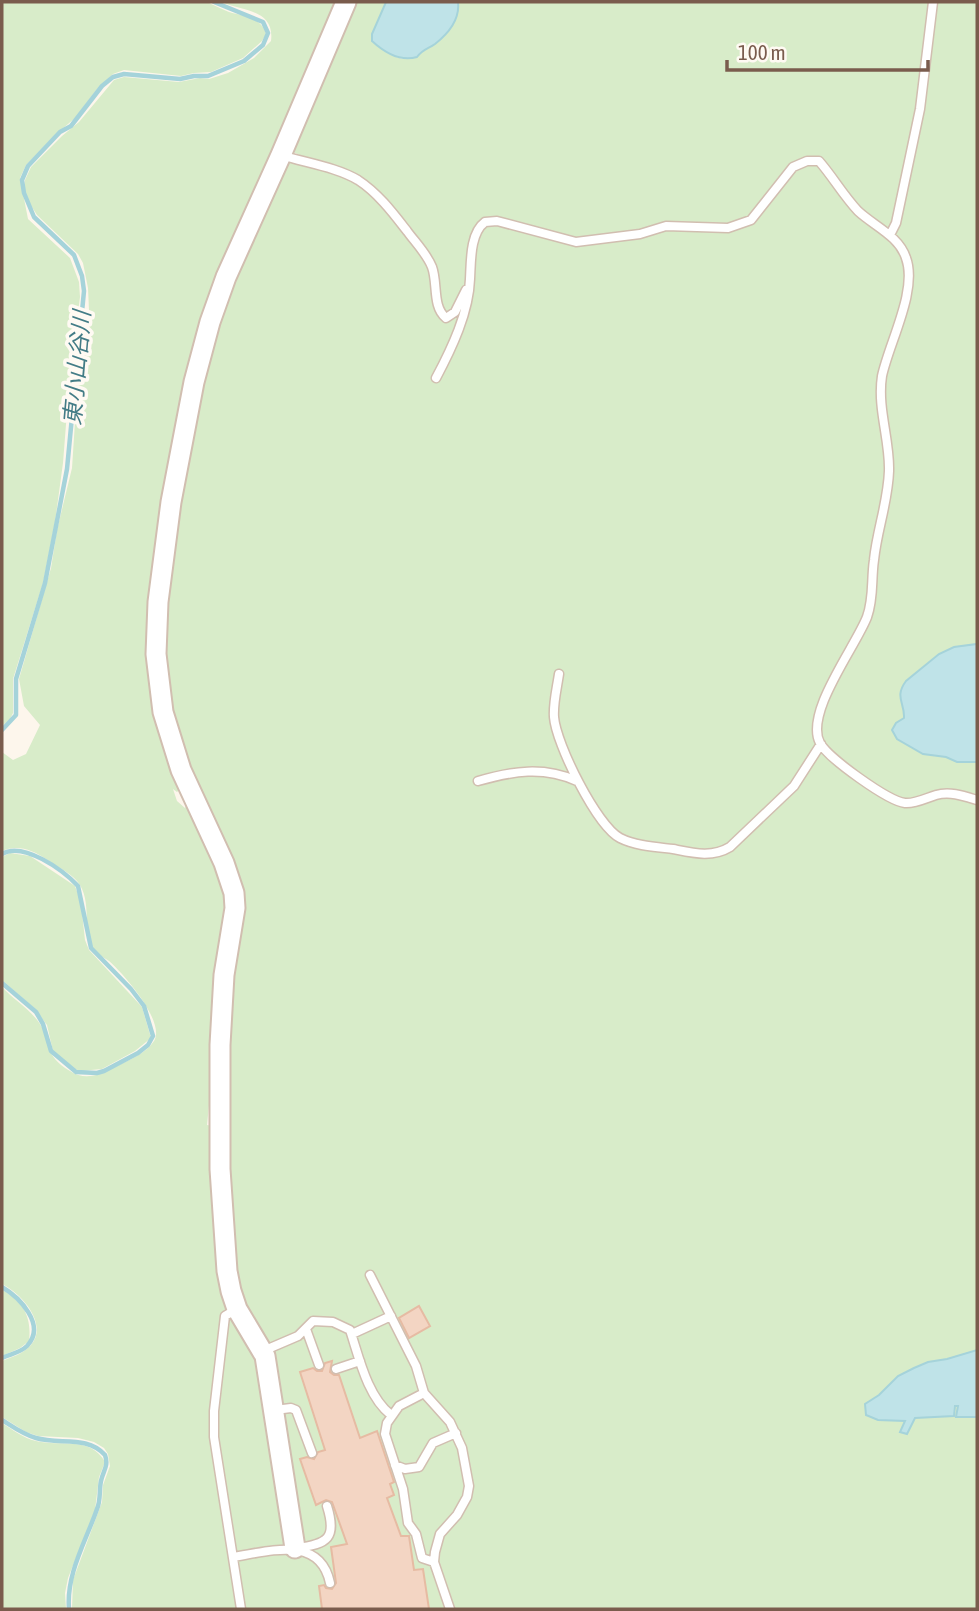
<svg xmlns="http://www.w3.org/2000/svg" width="979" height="1611" font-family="'Asap Condensed','Noto Sans JP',sans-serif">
<rect width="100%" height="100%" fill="#fdf6ec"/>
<path fill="#d8ecc9" d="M 2,2 L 207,2 C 214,5 221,9 229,12 C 243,16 262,17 266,34 L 262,41 L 243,58 L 211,72 L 194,73 L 181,76 L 124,70 L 113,74 L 97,89 L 75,118 L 54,136 L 26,165 L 20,178 L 28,219 L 70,258 L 79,282 L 80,297 L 70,373 L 63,463 L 55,522 L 43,583 L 13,679 L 13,713 L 10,719 L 2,726 Z
M 221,2 L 339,2 L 200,327 L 179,432 L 162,521 L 151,615 L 151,654 L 158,714 L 165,745 L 182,787 L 177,792 L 173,789 L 177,801 L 185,808 L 187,804 L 191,807 L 220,869 L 230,898 L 216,1002 L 214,1088 L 213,1094 L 210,1095 L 207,1125 L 213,1126 L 214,1131 L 215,1174 L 212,1184 L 216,1190 L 222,1255 L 233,1242 C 226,1161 220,1077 228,996 C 230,966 244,925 241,896 C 238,870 224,847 212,824 C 194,787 175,745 168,703 C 154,614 176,525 192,438 C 199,399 203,359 216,323 C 234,268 265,218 284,164 L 298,162 L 300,155 L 293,152 L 295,141 L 338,44 L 354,2 L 386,2 L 372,34 L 372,41 C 381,49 394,59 406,59 C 417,59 417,53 424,48 C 433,43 427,50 435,44 C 449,34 460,19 458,2 L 977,2 L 977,1609 L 72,1609 L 73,1580 L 102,1502 L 103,1485 L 110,1466 L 108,1454 L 104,1448 L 94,1442 L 78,1438 L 38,1436 L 26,1432 L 2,1417 L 2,1361 C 12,1357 23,1354 31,1345 C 49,1324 21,1293 2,1284 L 2,987 C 14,1000 30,1009 40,1024 C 53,1044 42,1054 70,1071 C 85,1081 100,1075 115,1067 C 128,1060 146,1054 154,1041 C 166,1022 123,973 109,961 C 105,958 100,956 96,952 C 80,932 94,901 77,881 C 69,872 56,866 46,859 C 33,850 17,844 2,851 L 2,752 L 13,760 L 26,754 L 40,725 L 24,706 L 19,679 L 51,568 L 57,530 L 72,468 L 78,376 L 89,310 L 88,288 L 83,263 L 78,254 L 37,215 L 30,204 L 24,188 L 25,180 L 31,167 L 62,136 L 79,122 L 114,80 L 124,77 L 179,82 L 200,78 L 209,79 L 228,73 L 254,58 L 271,41 C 275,9 242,11 221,2 Z
M 10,853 L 30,856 L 75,886 L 81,903 L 85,940 L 89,950 L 142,1007 L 151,1038 L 135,1051 L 102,1069 L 80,1071 L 75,1069 L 53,1051 L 47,1025 L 34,1008 L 2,980 L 2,857 Z
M 2,1290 C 23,1301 32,1317 29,1341 L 20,1348 L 2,1356 Z
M 2,1423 C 13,1430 23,1438 36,1441 C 61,1447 91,1436 105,1462 L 99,1477 L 95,1510 L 68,1578 L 65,1593 L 66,1609 L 2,1609 Z"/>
<path fill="#bfe3e8" stroke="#a5d3da" stroke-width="2" d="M 386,2 L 458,2 C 460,19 449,33 435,44 C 428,49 423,49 417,57 C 400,62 385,53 372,41 L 372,34 Z
M 977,644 L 977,762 L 957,762 L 946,757 L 923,754 L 897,739 L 892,730 L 896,723 L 904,718 C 905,703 894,697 906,681 L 939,654 L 954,647 Z
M 977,1350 L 977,1417 L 956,1417 L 958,1406 L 955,1406 L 954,1416 L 915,1418 L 907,1434 L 900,1432 L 905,1421 L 878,1420 L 866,1415 L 865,1404 L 879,1395 L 898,1376 L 914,1368 L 928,1362 L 947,1359 Z"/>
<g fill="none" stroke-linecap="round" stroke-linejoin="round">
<path stroke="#a5d3da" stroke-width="4.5" d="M 2,730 L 16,715 L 16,679 L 45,583 L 67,469 L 84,291 L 82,276 L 74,255 L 34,217 L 24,193 L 22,180 L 28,166 L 60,132 L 71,126 L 102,86 L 113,77 L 124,74 L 180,79 L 194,76 L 208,76 L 244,61 L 263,45 L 268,33 L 263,22 L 214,2
M 2,854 C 23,841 63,870 78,886 L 91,948 L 131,989 L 144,1006 L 153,1036 L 148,1045 L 138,1053 L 104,1071 L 97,1073 L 76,1072 L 51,1051 L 43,1024 L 36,1012 L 2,983
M 2,1287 C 19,1297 47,1325 27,1346 C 20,1353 10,1354 2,1358
M 2,1420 C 13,1427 24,1435 36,1438 C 60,1445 87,1435 105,1455 C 109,1466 103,1471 101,1481 C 99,1490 101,1500 97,1509 C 86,1541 66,1574 69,1609"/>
</g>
<path fill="#f3d5c3" stroke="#e6bba3" stroke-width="2" d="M 419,1306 L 430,1326 L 409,1338 L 399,1318 Z
M 332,1361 L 330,1372 L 334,1375 L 339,1375 L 360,1438 L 377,1431 L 394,1482 L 390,1484 L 394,1495 L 387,1498 L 401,1536 L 409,1536 L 414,1570 L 423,1569 L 429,1609 L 322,1609 L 319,1586 L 324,1585 L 326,1588 L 332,1589 L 336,1583 L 331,1547 L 347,1544 L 332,1502 L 326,1500 L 316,1505 L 300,1459 L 307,1457 L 314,1459 L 318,1452 L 325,1450 L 300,1372 L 313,1368 L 317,1371 L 322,1371 L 325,1363 Z"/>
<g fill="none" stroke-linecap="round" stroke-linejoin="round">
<defs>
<path id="service" d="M 281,155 C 306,163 336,167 358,180 C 378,193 393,213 407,231 C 415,242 427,254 432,267 C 438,283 432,307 446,318 L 455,312 L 466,290
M 890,235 L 896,223 L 920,109 L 933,2
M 436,378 C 452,348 469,312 470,279 C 471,261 470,233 485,222 L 497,221 L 576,242 L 640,234 L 666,226 L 728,228 L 751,220 L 793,167 L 807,161 L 819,161 C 833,177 843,195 858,211 C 874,226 899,236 906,258 C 918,290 889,343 882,376 C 877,408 890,440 889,471 C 888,502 877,530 874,560 C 871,580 874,598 867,617 C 856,646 804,713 820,743 C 828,758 888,801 905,803 C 915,804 926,798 936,795 C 950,791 964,796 977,800
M 559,674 C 557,688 553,703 554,717 C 556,744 597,826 620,838 C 636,846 656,847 673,849 C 693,853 712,858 730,847 L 794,786 L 821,744
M 478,781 C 513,771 543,766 577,781
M 370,1275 L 416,1366 L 424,1393 L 450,1422 L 462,1448 L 469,1486 L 467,1497 L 457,1515 L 440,1534 L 435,1552 L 434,1562 L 450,1609
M 235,1310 L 225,1316 L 214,1411 L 214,1437 L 241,1609
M 306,1329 L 319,1365
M 352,1334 L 391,1316
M 263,1351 L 298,1336 L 313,1321 L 333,1322 L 350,1330 C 359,1357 367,1396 391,1415
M 336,1369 L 360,1361
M 424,1393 L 399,1406 L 387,1423 L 385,1434 L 403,1489 L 408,1523 L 416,1534 L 422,1558 L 434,1562
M 275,1410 L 291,1408 L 296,1410 L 312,1453
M 395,1465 L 405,1469 L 419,1467 L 433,1443 L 456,1433
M 297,1548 C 328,1544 337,1538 327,1506
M 233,1557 C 267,1552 320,1534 330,1583"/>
<path id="tertiary" d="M 295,1548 L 265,1356 L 237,1309 L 231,1291 L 227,1271 L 220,1169 L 220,1045 L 224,975 L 235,908 L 234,893 L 224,863 L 181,770 L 163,712 L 156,654 L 158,602 L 171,502 L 194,382 L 210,322 L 226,277 L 281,155 L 346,2"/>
</defs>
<use href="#service" stroke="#d1beb0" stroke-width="11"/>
<use href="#tertiary" stroke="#d1beb0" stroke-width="23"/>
<use href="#service" stroke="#fff" stroke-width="8"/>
<use href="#tertiary" stroke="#fff" stroke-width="19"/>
</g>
<g text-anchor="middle" stroke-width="7" stroke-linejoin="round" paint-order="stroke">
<g font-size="23" font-style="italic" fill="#437c86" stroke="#fffaf3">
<text transform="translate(77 368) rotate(-85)" y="8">東小山谷川</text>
</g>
</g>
<rect width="979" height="1611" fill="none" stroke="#7a5c4d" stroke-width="7"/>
<path d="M727 60v10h201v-10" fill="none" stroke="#7a5c4d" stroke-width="3.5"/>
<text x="738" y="60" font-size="21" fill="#7a5c4d" stroke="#fffaf3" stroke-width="5" paint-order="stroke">100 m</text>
</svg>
